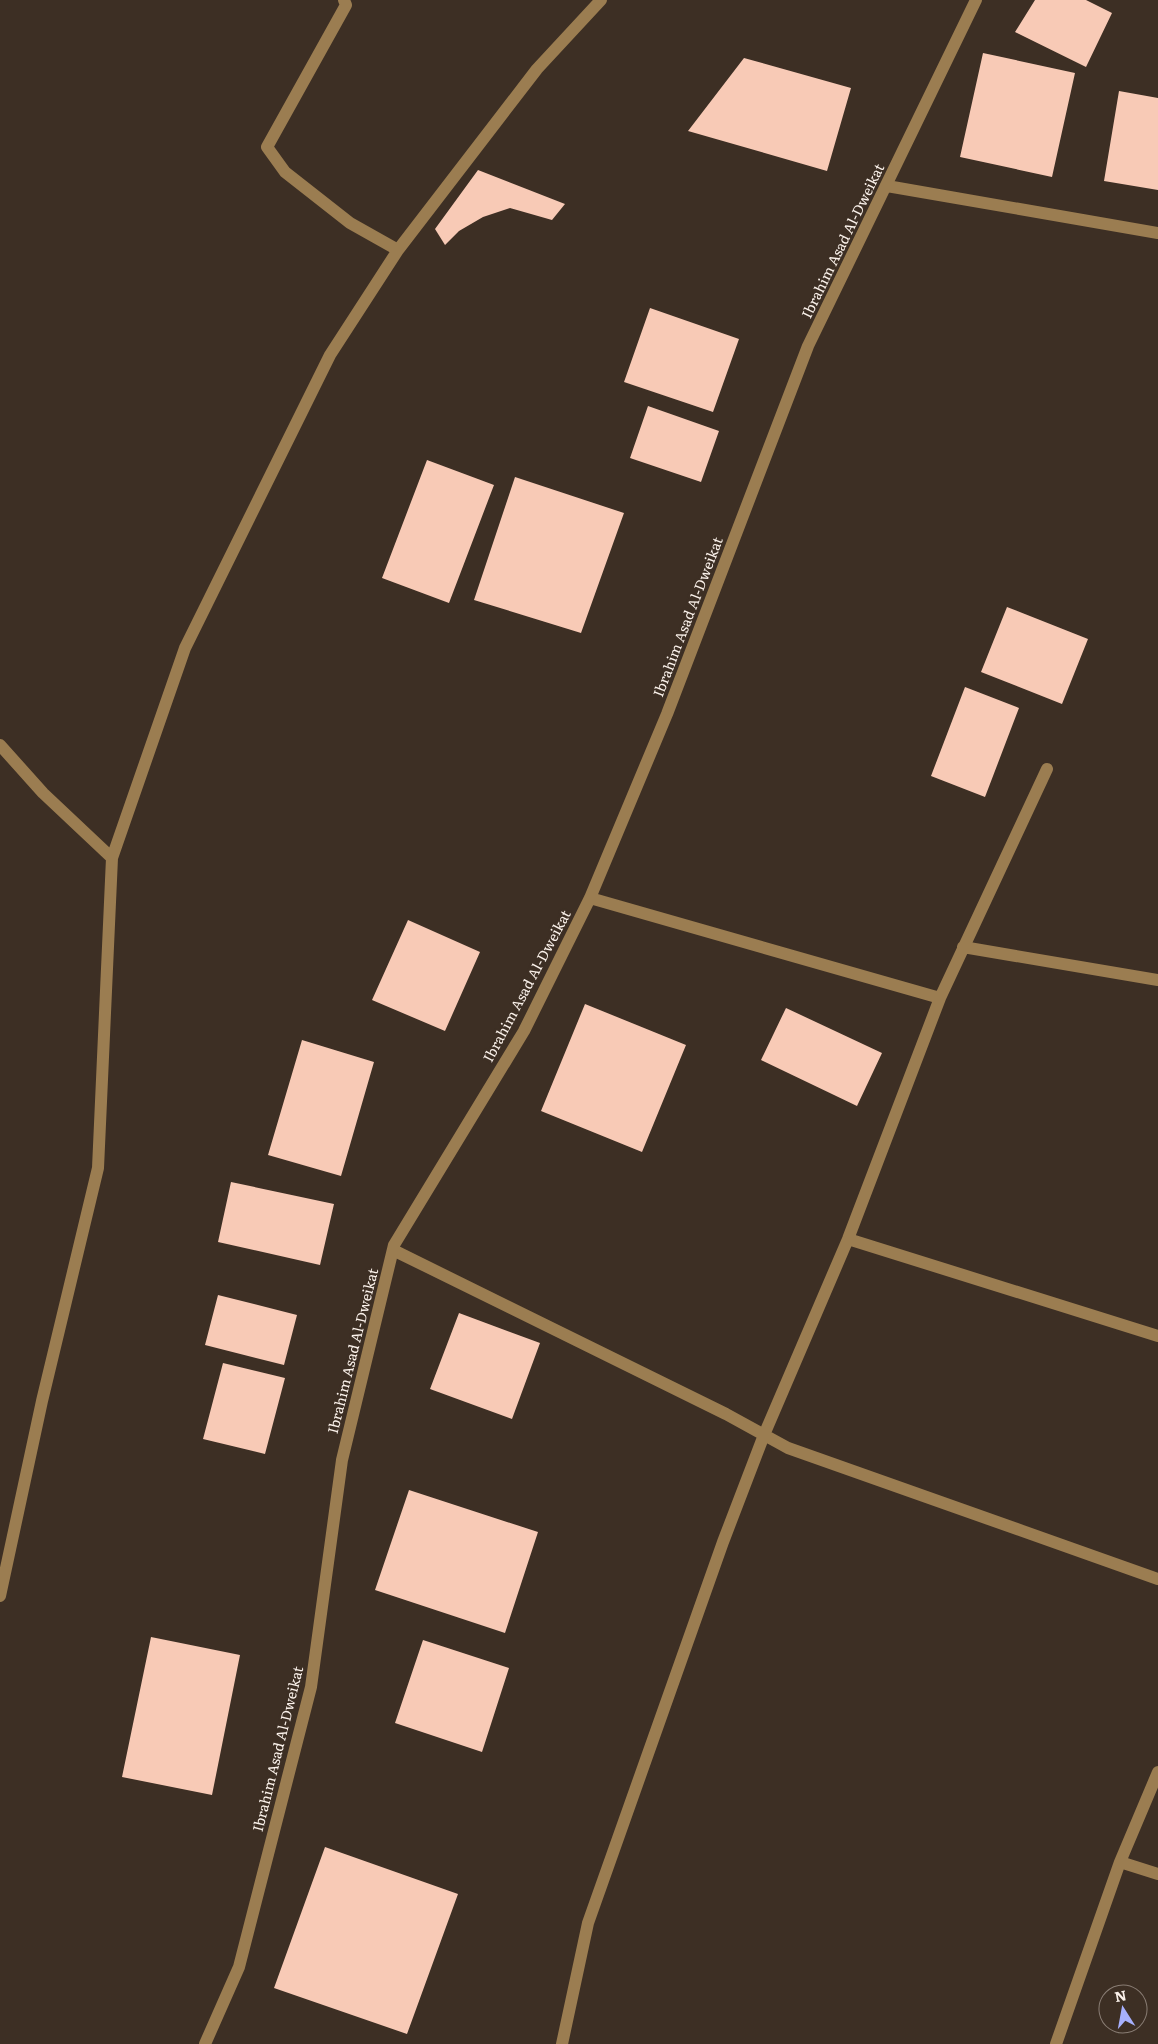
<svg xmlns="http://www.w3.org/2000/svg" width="1158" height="2044" font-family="Literata,serif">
<rect width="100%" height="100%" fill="#3d2f24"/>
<path fill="#f8cab6" d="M 1035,0 L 1086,0 L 1112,13 L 1086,67 L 1015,32 Z
M 983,53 L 1075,73 L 1052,177 L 960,157 Z
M 744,58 L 851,88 L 827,171 L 688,131 Z
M 1119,91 L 1158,98 L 1158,190 L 1104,181 Z
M 478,170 L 565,204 L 552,220 L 510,208 L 483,217 L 459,231 L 445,245 L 435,229 Z
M 650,308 L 739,339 L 713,412 L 624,382 Z
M 648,406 L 719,431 L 701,482 L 630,458 Z
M 427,460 L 494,485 L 449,603 L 382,578 Z
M 515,477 L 624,513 L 581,633 L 474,600 Z
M 1007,607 L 1088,639 L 1062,704 L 981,672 Z
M 965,687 L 1019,708 L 985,797 L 931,776 Z
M 408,920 L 480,952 L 445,1031 L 372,1000 Z
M 585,1004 L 686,1045 L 642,1152 L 541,1111 Z
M 786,1008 L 882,1053 L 857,1106 L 761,1060 Z
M 302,1040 L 374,1062 L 341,1176 L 268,1155 Z
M 231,1182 L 334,1204 L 320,1265 L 218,1242 Z
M 218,1295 L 297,1315 L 284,1365 L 205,1345 Z
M 459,1313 L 540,1343 L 512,1419 L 430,1389 Z
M 223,1363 L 285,1378 L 265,1454 L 203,1439 Z
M 409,1490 L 538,1532 L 505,1633 L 375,1590 Z
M 151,1637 L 240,1655 L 212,1795 L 122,1777 Z
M 423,1640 L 509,1668 L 482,1752 L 395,1723 Z
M 325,1847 L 458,1894 L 407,2034 L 274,1988 Z"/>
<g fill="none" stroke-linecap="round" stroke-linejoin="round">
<path stroke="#9b7d51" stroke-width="12" d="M 344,0 L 346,5 L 267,147 L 285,172 L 350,223 L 398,250
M 887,186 L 1158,233
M 0,745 L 43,793 L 112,858
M 590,898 L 940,998
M 963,947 L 1158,980
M 848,1239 L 1158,1336
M 393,1250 L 726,1414 L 788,1448 L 1158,1579
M 0,1596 L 42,1401 L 98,1168 L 112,858 L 185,648 L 330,355 L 398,250 L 537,69 L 601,0
M 1120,1862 L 1158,1874
M 205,2044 L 239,1967 L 311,1687 L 342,1460 L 394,1245 L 524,1031 L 590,898 L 667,714 L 808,346 L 976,0
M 562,2044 L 588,1923 L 723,1542 L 764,1435 L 848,1239 L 940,998 L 1047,769
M 1056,2044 L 1120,1862 L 1158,1772"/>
</g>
<g text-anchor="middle" stroke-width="5" stroke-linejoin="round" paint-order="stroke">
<g font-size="14" fill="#fbf2eb" stroke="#3d2f24">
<text transform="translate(843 241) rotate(-64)" y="5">Ibrahim Asad Al-Dweikat</text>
<text transform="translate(688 617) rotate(-69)" y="5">Ibrahim Asad Al-Dweikat</text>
<text transform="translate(527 986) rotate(-62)" y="5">Ibrahim Asad Al-Dweikat</text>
<text transform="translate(353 1351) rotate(-76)" y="5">Ibrahim Asad Al-Dweikat</text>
<text transform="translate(278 1749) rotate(-76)" y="5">Ibrahim Asad Al-Dweikat</text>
</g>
</g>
<g transform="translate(1123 2009) rotate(349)"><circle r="24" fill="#3d2f24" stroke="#897d74"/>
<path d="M0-4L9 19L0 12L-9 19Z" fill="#a7b0fc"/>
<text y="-8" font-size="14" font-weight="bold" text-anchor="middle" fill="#fbf2eb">N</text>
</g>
</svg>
